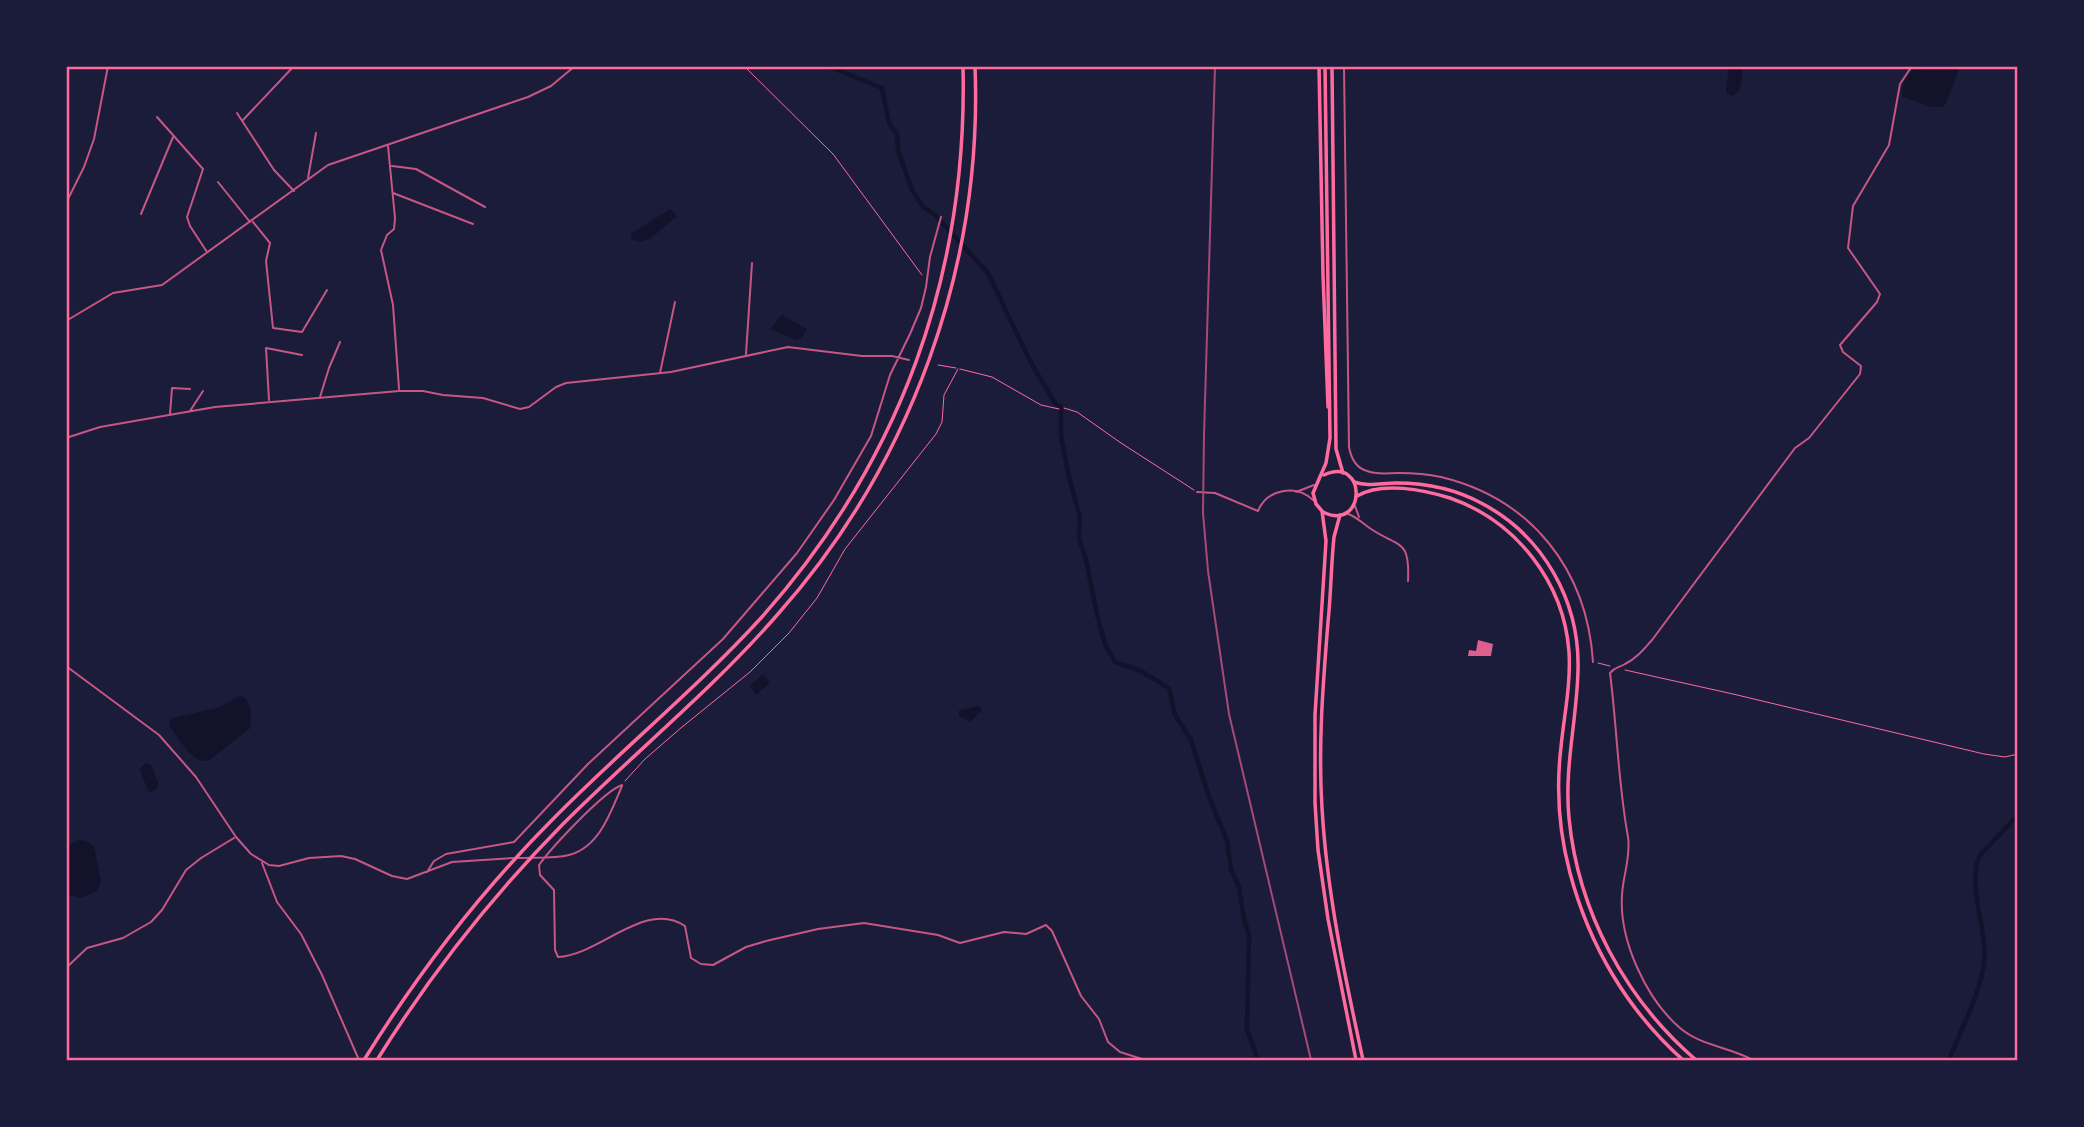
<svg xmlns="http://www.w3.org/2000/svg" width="2084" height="1127" font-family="'Sofia Sans Condensed',sans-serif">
<rect width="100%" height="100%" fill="#1b1b3a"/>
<path fill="#12122b" d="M 1729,67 L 1742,67 C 1742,79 1743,90 1732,96 L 1727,94 L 1726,90 Z
M 1916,67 L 1960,67 L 1946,103 L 1942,107 L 1932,107 L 1903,97 C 1900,84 1908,75 1916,67 Z
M 670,209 L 677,216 L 672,220 C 662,229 644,248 631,239 L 631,234 Z
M 782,315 L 807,329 L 802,337 L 797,340 L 770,329 Z
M 763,674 L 770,683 L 756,695 L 750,686 Z
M 240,696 L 246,698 L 251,710 L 250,728 L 210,760 C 193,767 180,739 170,727 L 169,721 L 176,717 L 217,708 Z
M 979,706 L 982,710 L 970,722 L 959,716 L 959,710 Z
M 146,763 L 151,765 L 158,782 L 157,789 L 151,792 L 148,790 L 140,770 L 141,767 Z
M 78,840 L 86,841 L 94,847 L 101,882 L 97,891 L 80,898 L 66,894 L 67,847 Z"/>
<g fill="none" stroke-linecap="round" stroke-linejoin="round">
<path stroke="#12122b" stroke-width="4.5" d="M 828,66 L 882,88 L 889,123 L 897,134 L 898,150 L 912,190 L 923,207 L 935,215 L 988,273 L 1030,361 L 1055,403 L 1061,407 L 1061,436 L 1069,477 L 1080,517 L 1079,538 L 1086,560 L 1097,615 L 1105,644 L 1115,662 L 1139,670 L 1169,688 L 1175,715 L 1191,740 L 1208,794 L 1227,841 L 1231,870 L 1239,887 L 1244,920 L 1249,934 L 1247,1029 L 1258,1060
M 1949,1060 C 1960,1032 1981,992 1984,963 C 1988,929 1966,885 1980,855 L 2018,815"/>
</g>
<path fill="#dd5f8e" d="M 1478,640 L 1493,644 L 1491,656 L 1468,656 L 1469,650 L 1476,651 Z"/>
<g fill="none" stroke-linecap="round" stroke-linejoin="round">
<path stroke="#ff6b9d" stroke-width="1" d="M 744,66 L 833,154 L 922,275
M 938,365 L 956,368
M 960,369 L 992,377 L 1041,405 L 1059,409
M 1064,408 L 1077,412 L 1121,443 L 1194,490
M 1598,663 L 1610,666
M 1625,670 L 1733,694 L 1984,754 L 2005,757 L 2018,754
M 625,781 L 645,759 L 682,727 L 750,672 L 789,633 L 817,598 L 845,549 L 936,434 L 942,422 L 944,395 L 958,369"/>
<path stroke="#c65784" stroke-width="2" d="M 1344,66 L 1349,447 C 1351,458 1356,468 1367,471 C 1376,475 1389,473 1399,473 C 1413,473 1427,474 1441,477 C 1532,499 1587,570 1593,662
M 237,113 L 274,170 L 294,191
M 157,117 L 203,169 L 187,217 L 190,226 L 207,252
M 243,120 L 294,66
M 388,146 L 395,218 L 394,229 L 387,235 L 381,250 L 393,305 L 399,389
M 392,166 L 416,169 L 485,207
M 308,178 L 316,133
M 218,182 L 250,222
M 393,193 L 473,224
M 66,203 L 84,167 L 94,139 L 108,66
M 141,214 L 173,137
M 253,222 L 270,243 L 266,261 L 273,328 L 302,332 L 327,290
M 66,321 L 113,293 L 162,285 L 328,165 L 528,97 L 551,86 L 575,66
M 746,354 L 752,263
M 660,373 L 675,302
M 320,397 L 329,368 L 340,342
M 269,400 L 266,348 L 302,355
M 190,411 L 203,391
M 170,414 L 172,388 L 190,389
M 66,438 L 100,427 L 215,407 L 399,391 L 423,391 L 443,395 L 483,398 L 520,409 L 529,407 L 556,387 L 566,383 L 671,372 L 788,347 L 862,356 L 892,356 L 909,360
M 1197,492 L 1215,493 L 1258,511 C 1267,489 1296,484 1313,500
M 1296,492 L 1314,485
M 1355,506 L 1359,517
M 1348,514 C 1357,517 1362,523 1371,529 C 1400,548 1410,539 1408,581
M 66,666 L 159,735 L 196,777 L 236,837 L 251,854 L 269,865 L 279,866 L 309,858 L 341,856 L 355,859 L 392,876 L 407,879 L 452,862 L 513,858
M 622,785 C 604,791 552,847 539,865 L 540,875 L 554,890 L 555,950 L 558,957 C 600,955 645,899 685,926 L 691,958 L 701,964 L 713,965 L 746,947 L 766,941 L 818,929 L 864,923 L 938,935 L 960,943 L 1004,932 L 1026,934 L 1046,925 L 1052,931 L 1081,996 L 1099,1019 L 1108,1042 L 1120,1052 L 1145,1060
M 518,858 C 535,857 553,859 569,855 C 600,847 611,811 622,786
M 262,863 L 277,902 L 301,934 L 322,975 L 359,1060
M 427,872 L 434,861 L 446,854 L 514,842 L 588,764 L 723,639 L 797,553 L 834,500 L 871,436 L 890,375 L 910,334 L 921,308 L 926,287 L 930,257 L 941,217
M 66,968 L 87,948 L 123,938 L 151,922 L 162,910 L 186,870 L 201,858 L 234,838
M 1753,1060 C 1730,1047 1701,1046 1680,1028 C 1646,999 1619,940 1622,895 C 1623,876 1631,856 1628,837 C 1618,783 1617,727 1610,673 C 1615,667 1618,668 1625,664 C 1636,659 1644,649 1652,640 L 1795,448 L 1809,438 L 1860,374 L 1861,366 L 1843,352 L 1840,345 L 1877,302 L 1880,294 L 1848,248 L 1853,206 L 1889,145 L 1900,84 L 1912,66"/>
<path stroke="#ff6b9d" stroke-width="3.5" d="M 1319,66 L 1323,275 L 1328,407
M 1325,66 L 1330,438 L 1326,463 L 1313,493 L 1316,504 L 1322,511 L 1326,541 L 1315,715 L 1315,803 L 1318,850 L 1328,919 L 1356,1060
M 1332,66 L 1336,449 L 1343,473
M 1323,512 C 1366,533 1368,455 1324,475
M 1340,515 L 1334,537 C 1331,566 1331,594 1328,622 C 1323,684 1318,746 1322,808 C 1327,894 1345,977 1363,1060"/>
<path stroke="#ff6b9d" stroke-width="3.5" d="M 1354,482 C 1368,487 1382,483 1396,483 C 1426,483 1456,489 1483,504 C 1543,536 1580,601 1578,670 C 1577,720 1564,767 1569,818 C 1578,911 1625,999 1696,1060
M 1357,496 C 1382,481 1424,490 1450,498 C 1516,521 1564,582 1569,652 C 1571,684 1564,716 1561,747 C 1556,789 1559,832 1570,873 C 1589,945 1627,1010 1683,1060
M 364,1060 C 418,973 480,892 553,819 C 621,750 696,689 761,618 C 900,462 968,275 963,66
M 377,1060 C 430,975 492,896 563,824 C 634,753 712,690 778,614 C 911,464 983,266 975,66"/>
<path stroke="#a44b75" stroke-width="2" d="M 1215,66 L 1204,435 L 1203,513 L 1208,571 L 1229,714 L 1311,1060"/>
</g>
<rect width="2084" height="1127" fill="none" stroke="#1b1b3a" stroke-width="136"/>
<rect x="68" y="68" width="1948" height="991" fill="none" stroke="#ff6b9d" stroke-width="2.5"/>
</svg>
